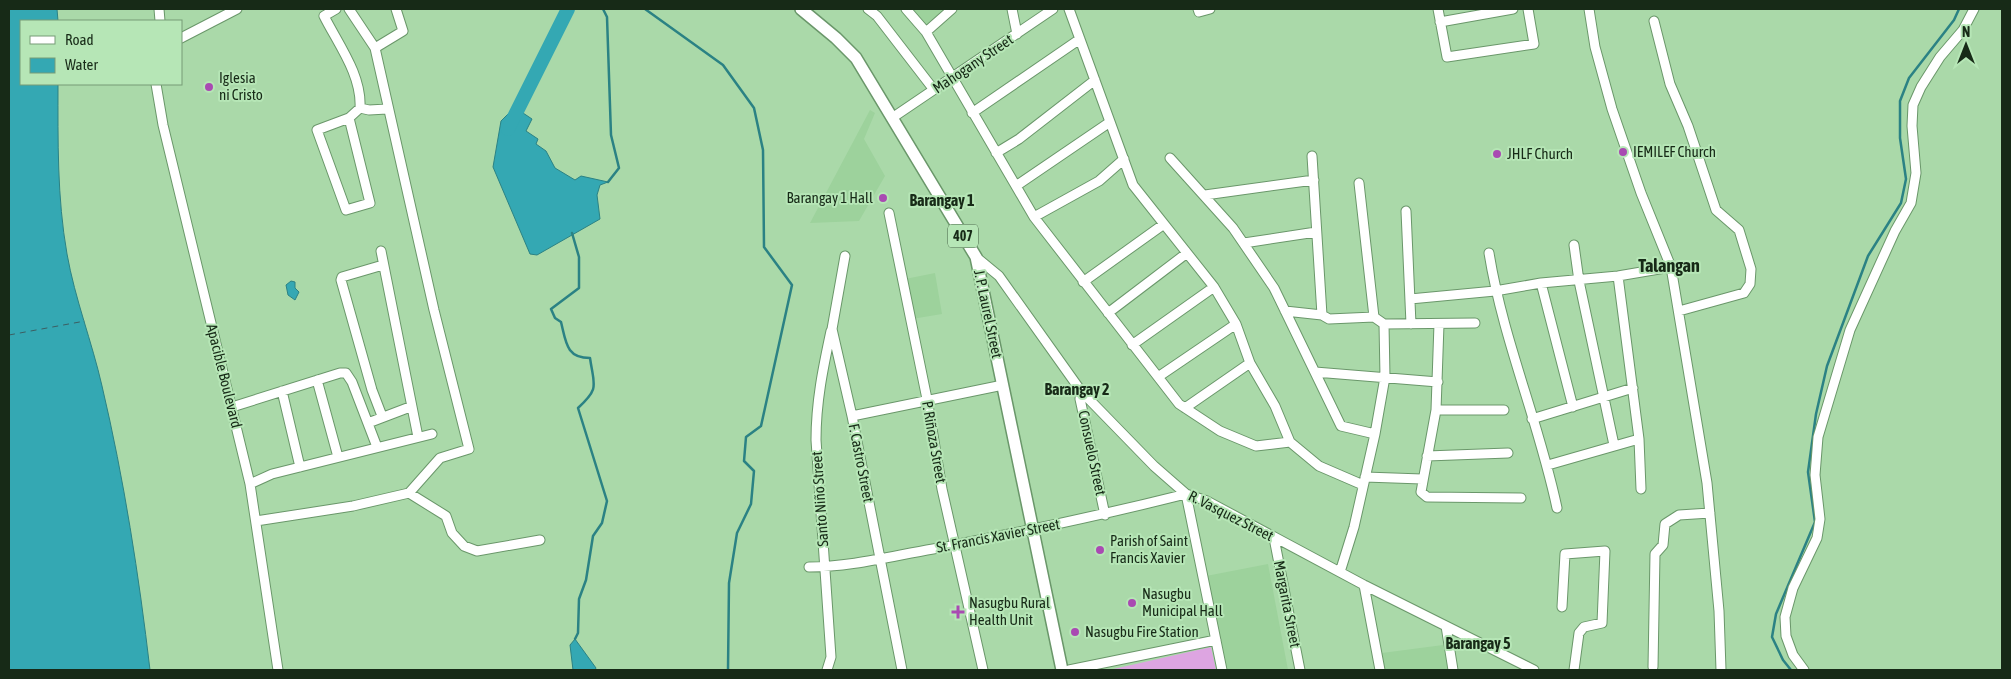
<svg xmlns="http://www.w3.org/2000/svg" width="2011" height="679" font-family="'Asap Condensed',sans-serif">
<rect width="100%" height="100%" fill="#aad9a9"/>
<path fill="#9dd29c" d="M 908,9 L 950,9 L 927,30 Z
M 870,110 L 875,113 L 864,139 L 885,176 L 859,221 L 810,223 Z
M 935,273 L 942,314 L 912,319 L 905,279 Z
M 1268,564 L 1288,670 L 1226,670 L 1206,576 Z
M 1443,645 L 1448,670 L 1385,670 L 1382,653 Z"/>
<path fill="#dda5e1" d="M 1211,647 L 1216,670 L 1109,670 Z"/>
<path fill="#34a8b3" stroke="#2b8284" d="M 9,9 L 57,9 L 58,21 L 21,21 L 21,84 L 58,84 C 58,141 57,197 67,254 C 75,299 92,342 102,386 C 124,479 139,576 150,670 L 9,670 Z
M 509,113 L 523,113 L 532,119 L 526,131 L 538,139 L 536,144 L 546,151 L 555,168 L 575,180 L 581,176 L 608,182 L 600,185 L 597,195 L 600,219 L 537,255 L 530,254 L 493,167 L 501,121 Z
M 291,281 L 295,282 L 295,288 L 299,292 L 295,300 L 288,295 L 286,285 Z
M 575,639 L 596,668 L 595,670 L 573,670 L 570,645 Z"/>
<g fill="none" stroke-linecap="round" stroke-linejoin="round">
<path stroke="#2b8284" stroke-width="2.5" d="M 603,9 L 607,17 L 611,135 L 619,168 L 608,182
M 645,9 L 723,65 L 754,108 L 763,150 L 764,247 L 792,285 L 761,426 L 746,437 L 744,461 L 754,471 L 751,504 L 737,533 L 729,583 L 728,670
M 572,233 L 579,257 L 579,288 L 551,309 L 555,318 L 561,322 C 566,342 566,358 590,358 C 594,386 600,388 578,408 L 607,501 L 602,523 L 593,536 L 586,580 L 579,599 L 578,633 L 575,639
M 1791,670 L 1783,660 L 1772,637 L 1776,614 L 1815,522 L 1808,472 L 1816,414 L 1827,366 L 1868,256 L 1901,203 L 1906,179 L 1900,138 L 1900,101 L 1909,78 L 1954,20 L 1959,9"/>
<path stroke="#34a8b3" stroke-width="14" d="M 508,129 L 568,9"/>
<path stroke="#3c5e62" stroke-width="1" stroke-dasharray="6 5" stroke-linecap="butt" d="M 9,335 L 85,321"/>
<defs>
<path id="minor" d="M 159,9 L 160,21
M 336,9 L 324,16 C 338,44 362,75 360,108 L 349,118 L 370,203 L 346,210 L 317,130 L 349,118
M 349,9 L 375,48 L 434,310 L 469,449 L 440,458 L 409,493
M 868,9 L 877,16 L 931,86
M 906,9 L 926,32 L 1034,217 L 1179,404 L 1220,431 L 1256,446 L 1290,442
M 1012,9 L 1017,34
M 1069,9 L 1133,185 L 1214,287 L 1236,324 L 1250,363 L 1275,406 L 1290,442 L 1319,466 L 1363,485
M 1198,9 L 1199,12 L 1210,9
M 1438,9 L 1447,57 L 1534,44 L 1528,9
M 1589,9 L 1595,47 L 1612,109 L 1641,193 L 1671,267 L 1707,483 L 1719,611 L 1721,670
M 1654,21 L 1670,84 L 1688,126 L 1716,210 L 1739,230 L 1751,269 L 1750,284 L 1744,293 L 1679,311
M 1440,22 L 1513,9
M 926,32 L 952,9
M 181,38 L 237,9
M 375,48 L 403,31 L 396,9
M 156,84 L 163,125 L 250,484 L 278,670
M 360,108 L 369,110 L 387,109
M 972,113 L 1080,39
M 892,118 L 1053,9
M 996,153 L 1019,139 L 1095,80
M 1170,158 L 1233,228 L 1274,288 L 1341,426 L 1375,434
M 1016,186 L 1110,122
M 1205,195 L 1314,180
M 1406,211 L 1411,324
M 889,213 L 927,399 L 942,489 L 983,670
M 1034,217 L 1099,181 L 1124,159
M 1244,243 L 1316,232
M 1574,245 L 1579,281 L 1614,445
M 381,251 L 418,437
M 1489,253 C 1503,340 1539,422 1557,508
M 845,256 L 832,329 L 852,416 L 902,670
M 976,257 L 999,276 L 1081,391 L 1154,466 L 1186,494 L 1207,501 L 1364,585 L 1534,670
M 1083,282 L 1164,224
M 1541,283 L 1573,407
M 1410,299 L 1495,291 L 1541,283 L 1618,276 L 1671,267
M 1285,311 L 1322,315 L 1312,156
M 1108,313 L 1187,253
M 1322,315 L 1329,319 L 1374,317
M 1384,324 L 1475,323
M 1439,324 L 1436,410 L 1421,492 L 1427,497 L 1521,498
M 1132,345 L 1214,287
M 1315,372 L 1438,382
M 1158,377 L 1236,324
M 317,380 L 338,457
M 282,391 L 300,467
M 1081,391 L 1080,399 L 1105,515
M 232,407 L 340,373 L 346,373 L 352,382 L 377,447
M 1185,408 L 1250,363
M 1436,410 L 1504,410
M 382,416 L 372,390 L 341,280 L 342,277 L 383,265
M 852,416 L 1003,385
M 1532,419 L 1633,388
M 368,423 L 410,407
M 1639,439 L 1641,489
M 1427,456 L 1508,453
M 1548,465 L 1639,439 L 1618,276
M 1365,477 L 1422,479
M 250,484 L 272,474 L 432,434
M 256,521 L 353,506 L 409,493 L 446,516 L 452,533 L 464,546 L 477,551 L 540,540
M 1274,538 L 1300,670
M 809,567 C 850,567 892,556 933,549 C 1018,533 1102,515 1186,494 L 1222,670
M 1340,572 L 1354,527 L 1375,434 L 1385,377 L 1384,324 L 1374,317 L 1359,183
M 1364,585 L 1380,670
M 1562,607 L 1565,554 L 1605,551 L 1602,623 L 1584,627 L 1579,633 L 1574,670
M 1446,626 L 1453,670
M 1653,667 L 1655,554 L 1663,545 L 1665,524 L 1679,515 L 1710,513
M 827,670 L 831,657 L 816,440 C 816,402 823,368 831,331
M 1069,670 L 1216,640
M 1804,670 L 1793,655 L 1786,636 L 1785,617 L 1793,588 L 1817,538 L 1820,519 L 1815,475 L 1818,437 L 1850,330 L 1895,231 L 1911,203 L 1916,173 L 1912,126 L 1913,105 L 1921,87 L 1940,57 L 1963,30 L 1974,9"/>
<path id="major" d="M 801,9 L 836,38 L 856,58 L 976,257 L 1062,670"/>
</defs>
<use href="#minor" stroke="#6a976a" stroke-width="11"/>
<use href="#major" stroke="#6a976a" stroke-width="14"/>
<use href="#minor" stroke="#fff" stroke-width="9"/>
<use href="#major" stroke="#fff" stroke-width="11"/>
</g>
<g fill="#a94ab2" stroke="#b6e6b6" stroke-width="2">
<circle cx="209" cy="87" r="5"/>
<circle cx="1623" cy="152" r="5"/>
<circle cx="1497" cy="154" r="5"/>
<circle cx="883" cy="198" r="5"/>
<circle cx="1100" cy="550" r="5"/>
<circle cx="1132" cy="603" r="5"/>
<path d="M955.5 604.5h5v5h5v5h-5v5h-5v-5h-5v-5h5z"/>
<circle cx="1075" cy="632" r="5"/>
</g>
<g text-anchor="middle" stroke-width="4" stroke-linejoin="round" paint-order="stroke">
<rect fill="#b6e6b6" stroke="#476247" stroke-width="1" x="948" y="224.5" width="30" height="23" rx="4"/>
<g font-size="14" font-weight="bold" fill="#172a17">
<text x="963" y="241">407</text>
</g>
<g font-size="15" fill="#172a17" stroke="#b6e6b6">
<text transform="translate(973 64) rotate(-34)" y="5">Mahogany Street</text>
<text transform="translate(988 314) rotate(78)" y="5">J. P. Laurel Street</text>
<text transform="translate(224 376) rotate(76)" y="5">Apacible Boulevard</text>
<text transform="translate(934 442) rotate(80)" y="5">P. Riñoza Street</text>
<text transform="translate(1092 453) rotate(78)" y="5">Consuelo Street</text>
<text transform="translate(861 463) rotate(79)" y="5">F. Castro Street</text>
<text transform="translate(820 499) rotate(-94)" y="5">Santo Niño Street</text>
<text transform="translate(1231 516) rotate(27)" y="5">R. Vasquez Street</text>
<text transform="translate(998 536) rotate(-11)" y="5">St. Francis Xavier Street</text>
<text transform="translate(1287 604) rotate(79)" y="5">Margarita Street</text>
</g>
<g font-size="15" fill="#172a17" stroke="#b6e6b6" text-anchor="start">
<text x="219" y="83">Iglesia<tspan x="219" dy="17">ni Cristo</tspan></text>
<text x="1633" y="157">IEMILEF Church</text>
<text x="1507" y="159">JHLF Church</text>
<text x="873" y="203" text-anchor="end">Barangay 1 Hall</text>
<text x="1110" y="546">Parish of Saint<tspan x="1110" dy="17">Francis Xavier</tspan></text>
<text x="1142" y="599">Nasugbu<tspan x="1142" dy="17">Municipal Hall</tspan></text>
<text x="969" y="608">Nasugbu Rural<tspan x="969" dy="17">Health Unit</tspan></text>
<text x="1085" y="637">Nasugbu Fire Station</text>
</g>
<g font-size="16" font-weight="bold" fill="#172a17" stroke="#b6e6b6">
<text x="942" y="206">Barangay 1</text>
<text x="1077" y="395">Barangay 2</text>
<text x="1478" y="649">Barangay 5</text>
</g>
<g font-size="18" font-weight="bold" fill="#172a17" stroke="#b6e6b6">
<text x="1669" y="272">Talangan</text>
</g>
</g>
<rect width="2011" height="679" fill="none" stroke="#172a17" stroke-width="20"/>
<rect x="20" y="20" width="162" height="65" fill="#b6e6b6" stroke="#769b76"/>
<rect x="30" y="36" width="25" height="8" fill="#ffffff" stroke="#769b76"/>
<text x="65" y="45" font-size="15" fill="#172a17">Road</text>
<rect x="30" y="58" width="25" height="15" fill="#34a8b3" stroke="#769b76"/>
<text x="65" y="70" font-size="15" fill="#172a17">Water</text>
<g transform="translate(1966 45)" stroke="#b6e6b6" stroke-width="4" paint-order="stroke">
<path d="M0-4L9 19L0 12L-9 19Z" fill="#172a17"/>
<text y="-8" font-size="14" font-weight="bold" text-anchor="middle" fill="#172a17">N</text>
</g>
</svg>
